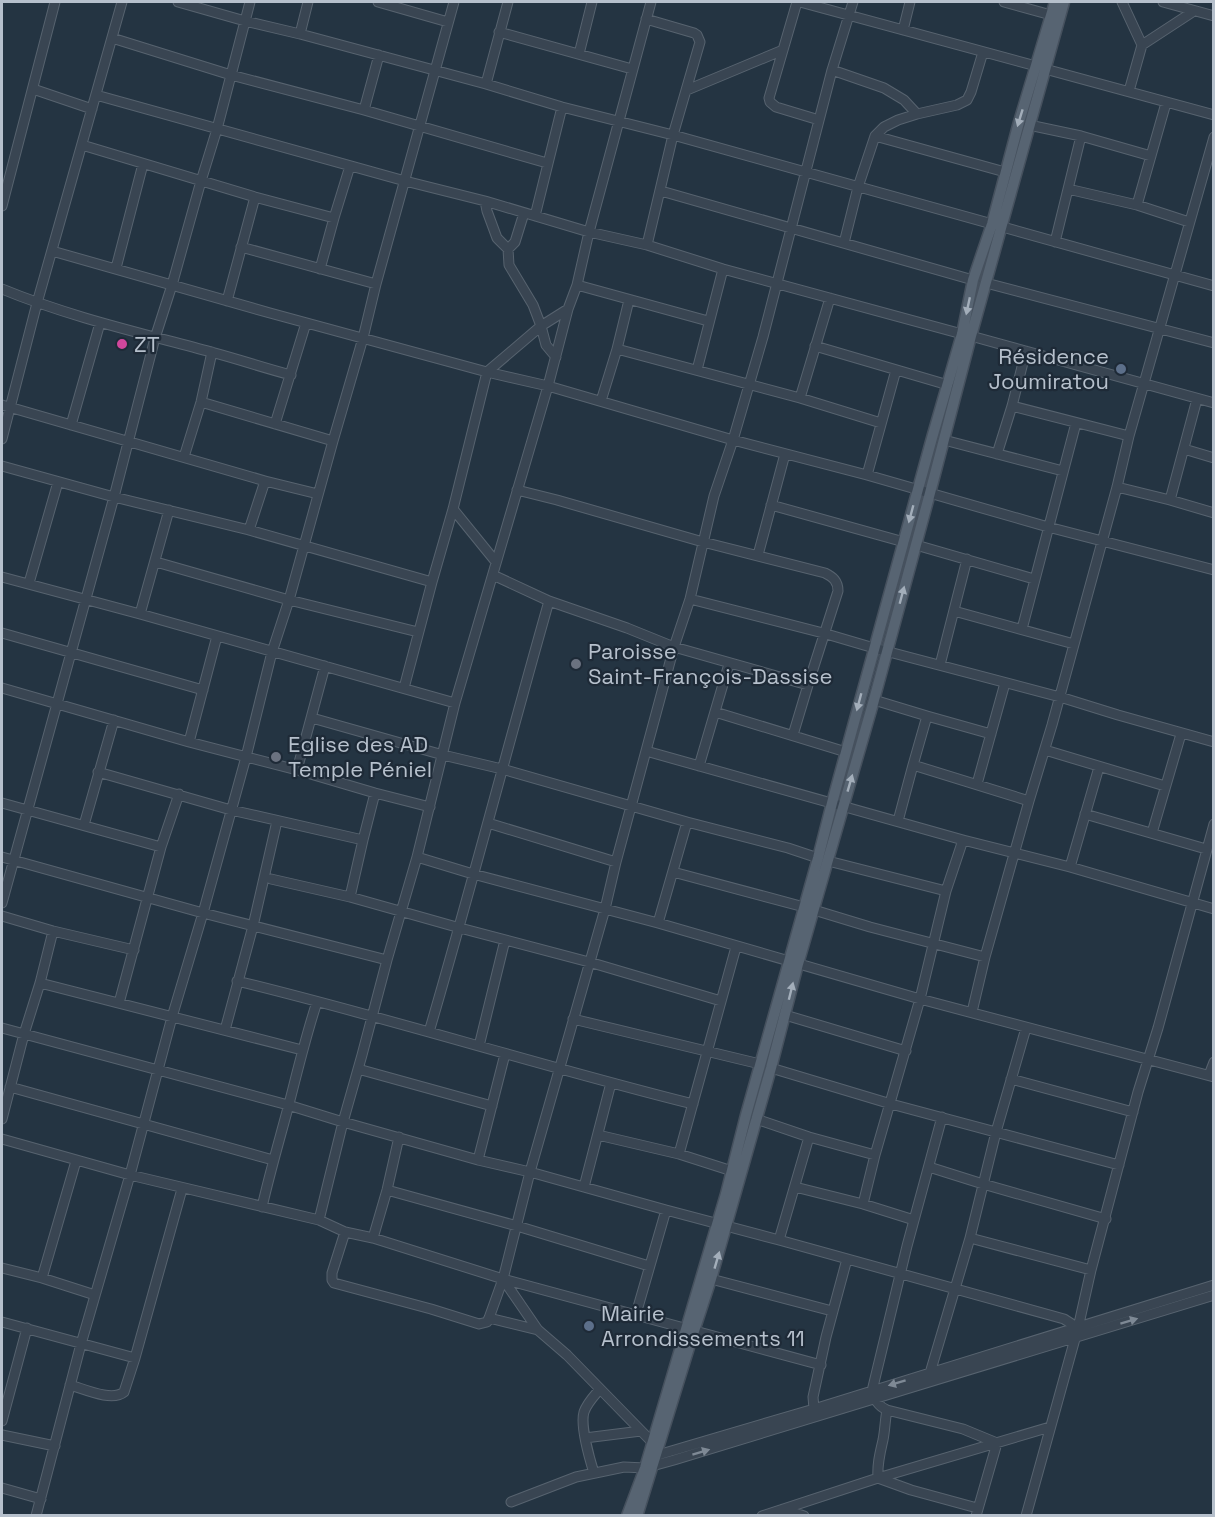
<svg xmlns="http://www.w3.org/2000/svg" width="1215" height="1517" font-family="'Space Grotesk',sans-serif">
<rect width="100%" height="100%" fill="#243442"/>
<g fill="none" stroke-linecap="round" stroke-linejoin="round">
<defs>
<path id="minor" d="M 178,2 L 245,21 L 300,34 L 486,84 L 562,107 L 673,135 L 1214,286
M 378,2 L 448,22
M 797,2 L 769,98 L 770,102 L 776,107 L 819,120
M 800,2 L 1036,66
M 1004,2 L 1051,15
M 1122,2 L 1142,45 L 1129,91
M 1163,2 L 1214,16
M 646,19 L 694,33 L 697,35 L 700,42 L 673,135 L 647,245
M 903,30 L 910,2
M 499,32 L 632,69
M 300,34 L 308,2
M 112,38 L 231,75 L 364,110 L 547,163
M 1142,45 L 1194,11
M 579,54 L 592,2
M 1045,69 L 1214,115
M 832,70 L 884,88 L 904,100 L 917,114
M 486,84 L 508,2
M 33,89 L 92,109
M 687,90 L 783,50
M 96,95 L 405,181 L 485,201 L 589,232 L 647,245 L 723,269 L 962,334
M 364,110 L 379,55
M 1029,125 L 1081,136 L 1151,156
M 875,136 L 1005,172
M 82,145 L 255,197 L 334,218
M 1068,189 L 1137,205 L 1189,222
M 661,191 L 973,280
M 485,201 L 487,211 L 497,238 L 508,249 L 515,242 L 524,213
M 1137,205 L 1166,103
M 2,206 L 55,2
M 535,216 L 562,107
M 1055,242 L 1081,136
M 844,243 L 858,187 L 875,136 L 884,127 L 898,120 L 917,114 L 957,105 L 967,100 L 971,92 L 983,52
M 241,247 L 376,284
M 508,249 L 509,265 L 533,305 L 541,326 L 546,345 L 556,357
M 52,251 L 270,313 L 487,372 L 548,386 L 733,440 L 867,475 L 1048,527 L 1214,570
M 116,268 L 143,164
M 320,269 L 334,218 L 350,166
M 986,283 L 1214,343
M 577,285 L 708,321
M 2,289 C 70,317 141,333 211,352 C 238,359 264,368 291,375
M 227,301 L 255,197
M 971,336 L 1214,403
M 815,346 L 948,385
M 617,349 L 800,398 L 881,423
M 697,370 L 723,269
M 800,398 L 830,298
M 601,401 L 617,349 L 629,300
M 201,402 L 333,441
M 2,405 L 265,481 L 318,494
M 1012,406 L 1129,436
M 275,424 L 306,323
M 71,425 L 100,323
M 2,439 L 37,303 L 122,2
M 944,440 L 1063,471
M 1184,449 L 1214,458
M 997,454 L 1012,406 L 1026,351
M 184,457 L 201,402 L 212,352
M 2,466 L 114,497 L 249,530 L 432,582
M 867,475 L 896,370
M 1117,487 L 1170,500 L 1214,513
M 517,490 L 557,500 L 703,542 L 825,573 C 833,577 838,581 838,591 L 808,685 L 793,735
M 1170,500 L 1197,399
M 771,505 L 904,542
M 453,509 L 496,562
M 249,530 L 265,481
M 916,545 L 1034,579
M 758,555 L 785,454
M 156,562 L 289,600 L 418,632
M 2,577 L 140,614 L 455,703
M 29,583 L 58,482
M 690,599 L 823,633 L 874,648 L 1060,697 L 1118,715 L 1214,742
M 549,601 L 627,628 L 674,647 L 808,685
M 954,611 L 1074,644
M 140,614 L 169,510
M 1022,629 L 1076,423
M 2,633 L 203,690
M 940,665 L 967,559
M 2,688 L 189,742 L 297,770 L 375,793 L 430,807
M 404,688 L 432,582 L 453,509 L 487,372 L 541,326 L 568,309
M 874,700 L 927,716
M 715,712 L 846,752
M 312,718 L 443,755 L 502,769 L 687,822 L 788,848 L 818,858
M 189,742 L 217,636
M 1045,750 L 1165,786
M 646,751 L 963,840 L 1070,867 L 1214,909
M 913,765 L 927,716 L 991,734
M 699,766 L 729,664
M 297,770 L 325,666
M 98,772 L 231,810 L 363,840
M 977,784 L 1005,683
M 2,803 L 161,847
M 1085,814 L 1206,849
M 898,821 L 913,765 L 1029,801
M 488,823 L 616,862
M 84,825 L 114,720
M 1152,833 L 1181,734
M 2,857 L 203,913 L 387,960
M 417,857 L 473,874 L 658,923 L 920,999 L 1214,1077
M 828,861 L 946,891
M 1070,867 L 1099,767
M 673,872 L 804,907
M 271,879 L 350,897 L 460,928 L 589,962 L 721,1001
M 350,897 L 363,840 L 375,793
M 2,903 L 114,497 L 155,338 L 172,285 L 201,181 L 217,129 L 250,2
M 814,910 L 870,927 L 985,957
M 2,916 L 53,931 L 134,950
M 658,923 L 687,822
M 237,981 C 390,1018 540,1066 693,1104
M 40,983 L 302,1050
M 119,1003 L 161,847 L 179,794
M 972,1012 L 985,957 L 1029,801 L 1052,725 L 1117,487 L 1129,436 L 1214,137
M 785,1015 L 906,1051
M 573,1019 L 760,1064
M 2,1028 L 288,1105 L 343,1122 L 478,1160 L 530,1172 L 666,1210 L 779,1240 L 1064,1319 L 1078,1328
M 225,1030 L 253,926 L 277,821
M 429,1032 C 471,889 508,745 549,601 L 493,575
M 479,1046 L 505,940
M 771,1068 L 891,1104 L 1119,1165
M 358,1069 L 492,1106
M 1209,1075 L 1214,1062
M 1011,1079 L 1133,1112
M 10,1087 L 273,1160
M 942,1117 L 907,1246 L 872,1391 C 875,1400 878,1406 887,1410 L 963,1429 L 997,1443 L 976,1516
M 2,1119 L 24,1034 L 40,983 L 53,931
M 756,1119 L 809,1137 L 875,1155
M 598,1135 L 679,1154 L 732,1171
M 2,1139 L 130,1175 L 319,1220 L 345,1232 L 373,1238 L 503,1279 L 821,1365
M 679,1154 L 736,947
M 478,1160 L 505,1054
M 929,1167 L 983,1184 L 1106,1219
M 584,1187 L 611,1083
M 795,1187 L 863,1204 L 914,1220
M 387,1190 L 517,1226 L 649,1266
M 863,1204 L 875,1155 L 920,999 L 946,891 L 963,840
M 262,1207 C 270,1172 280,1138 289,1104 C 298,1069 306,1035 317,1002
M 319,1220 L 343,1122 L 362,1055 L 387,960 L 417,857 L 455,703 L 548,386 L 568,309 L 577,285 L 589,232 L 651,2
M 345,1232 L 332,1273 L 332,1280 L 334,1283 L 431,1309 L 479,1324 L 487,1322 L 489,1318 L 503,1279 L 530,1172 L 605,909 L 616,862 L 674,647 L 690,599 L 714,496 L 733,440 L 763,337 L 832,70 L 853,2
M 373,1238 L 387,1190 L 399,1137
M 970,1238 L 1091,1270
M 779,1240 L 809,1137
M 2,1268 L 42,1278 L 95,1295
M 42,1278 L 76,1161
M 503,1279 L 538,1330 L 567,1355 L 652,1442
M 711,1279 L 832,1311
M 636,1314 L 666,1210
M 489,1318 L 538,1330
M 2,1322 L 135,1358
M 930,1373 L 970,1238 L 996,1132 L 1026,1028
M 70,1385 C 84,1389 112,1402 124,1392 L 135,1358 L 182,1189
M 814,1409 L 813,1397 L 826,1337 L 847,1259
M 887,1410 C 885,1420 885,1430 883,1440 C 880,1453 877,1464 878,1478 L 911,1490 L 977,1508
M 2,1421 L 27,1328
M 2,1435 L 55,1446
M 585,1438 L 641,1431
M 651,1457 L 814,1409 L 1214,1285
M 594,1473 C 590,1460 580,1425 584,1412 C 587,1403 594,1396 600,1389
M 2,1488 L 41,1499
M 511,1502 L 576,1477 L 624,1467 L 645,1468 L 674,1460 L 1214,1295
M 783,1509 L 804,1516
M 36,1516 L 81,1344 L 130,1175 L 172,1017 L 203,913 L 246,757 L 272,652 L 289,600 L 333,441 L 363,338 L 376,284 L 454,2
M 762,1516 L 878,1478 L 1050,1427
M 1026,1516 L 1078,1328 L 1091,1270 L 1138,1092 L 1158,1028 L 1214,824"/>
<path id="major" d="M 627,1516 L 645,1468 L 726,1194 L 746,1115 L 818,858 L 832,803 L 932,438 L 962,334 L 973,280 L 992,224 L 1019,122 L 1055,2
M 637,1516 L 694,1331 L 711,1279 L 771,1068 L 798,964 L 874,700 L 930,493 L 971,336 L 1064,2"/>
</defs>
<use href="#minor" stroke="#57636f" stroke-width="11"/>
<use href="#major" stroke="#46515e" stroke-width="13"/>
<use href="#minor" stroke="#394552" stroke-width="9"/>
<use href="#major" stroke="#576472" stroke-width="10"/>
</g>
<defs><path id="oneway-solid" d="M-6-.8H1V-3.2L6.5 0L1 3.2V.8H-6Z" transform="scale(1.5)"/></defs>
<g fill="#a3aeba">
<use href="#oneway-solid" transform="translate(1020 118) rotate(107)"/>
<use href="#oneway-solid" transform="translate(968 306) rotate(102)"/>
<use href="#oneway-solid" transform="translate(911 514) rotate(105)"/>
<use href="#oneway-solid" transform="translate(902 595) rotate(-75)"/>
<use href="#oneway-solid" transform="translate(859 702) rotate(105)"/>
<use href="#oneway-solid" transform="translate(850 783) rotate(-74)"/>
<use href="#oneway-solid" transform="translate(791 991) rotate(-76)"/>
<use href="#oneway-solid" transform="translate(717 1260) rotate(-74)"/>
</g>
<g fill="#7e8995">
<use href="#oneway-solid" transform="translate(1129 1321) rotate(-17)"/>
<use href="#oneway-solid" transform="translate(897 1383) rotate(163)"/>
<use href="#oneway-solid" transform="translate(701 1452) rotate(-17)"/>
</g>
<circle fill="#d1479c" stroke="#1e2a37" stroke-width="2" cx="122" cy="344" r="6"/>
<g fill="#5c6f8a" stroke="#1e2a37" stroke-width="2">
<circle cx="1121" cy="369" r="6"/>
<circle cx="589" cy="1326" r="6"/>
</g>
<g fill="#6b7280" stroke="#1e2a37" stroke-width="2">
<circle cx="576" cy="664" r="6"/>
<circle cx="276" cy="757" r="6"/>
</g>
<g text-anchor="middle" stroke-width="4.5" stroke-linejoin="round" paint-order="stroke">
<g font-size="22" fill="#b6c0cc" stroke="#1e2a37" text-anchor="start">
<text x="134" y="352">ZT</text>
<text x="1109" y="364" text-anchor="end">Résidence<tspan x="1109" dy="25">Joumiratou</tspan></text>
<text x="588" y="659">Paroisse<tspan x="588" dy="25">Saint-François-Dassise</tspan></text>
<text x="288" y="752">Eglise des AD<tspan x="288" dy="25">Temple Péniel</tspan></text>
<text x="601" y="1321">Mairie<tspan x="601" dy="25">Arrondissements 11</tspan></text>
</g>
</g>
<rect width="1215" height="1517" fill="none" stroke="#b6c0cc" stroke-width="6"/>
</svg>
